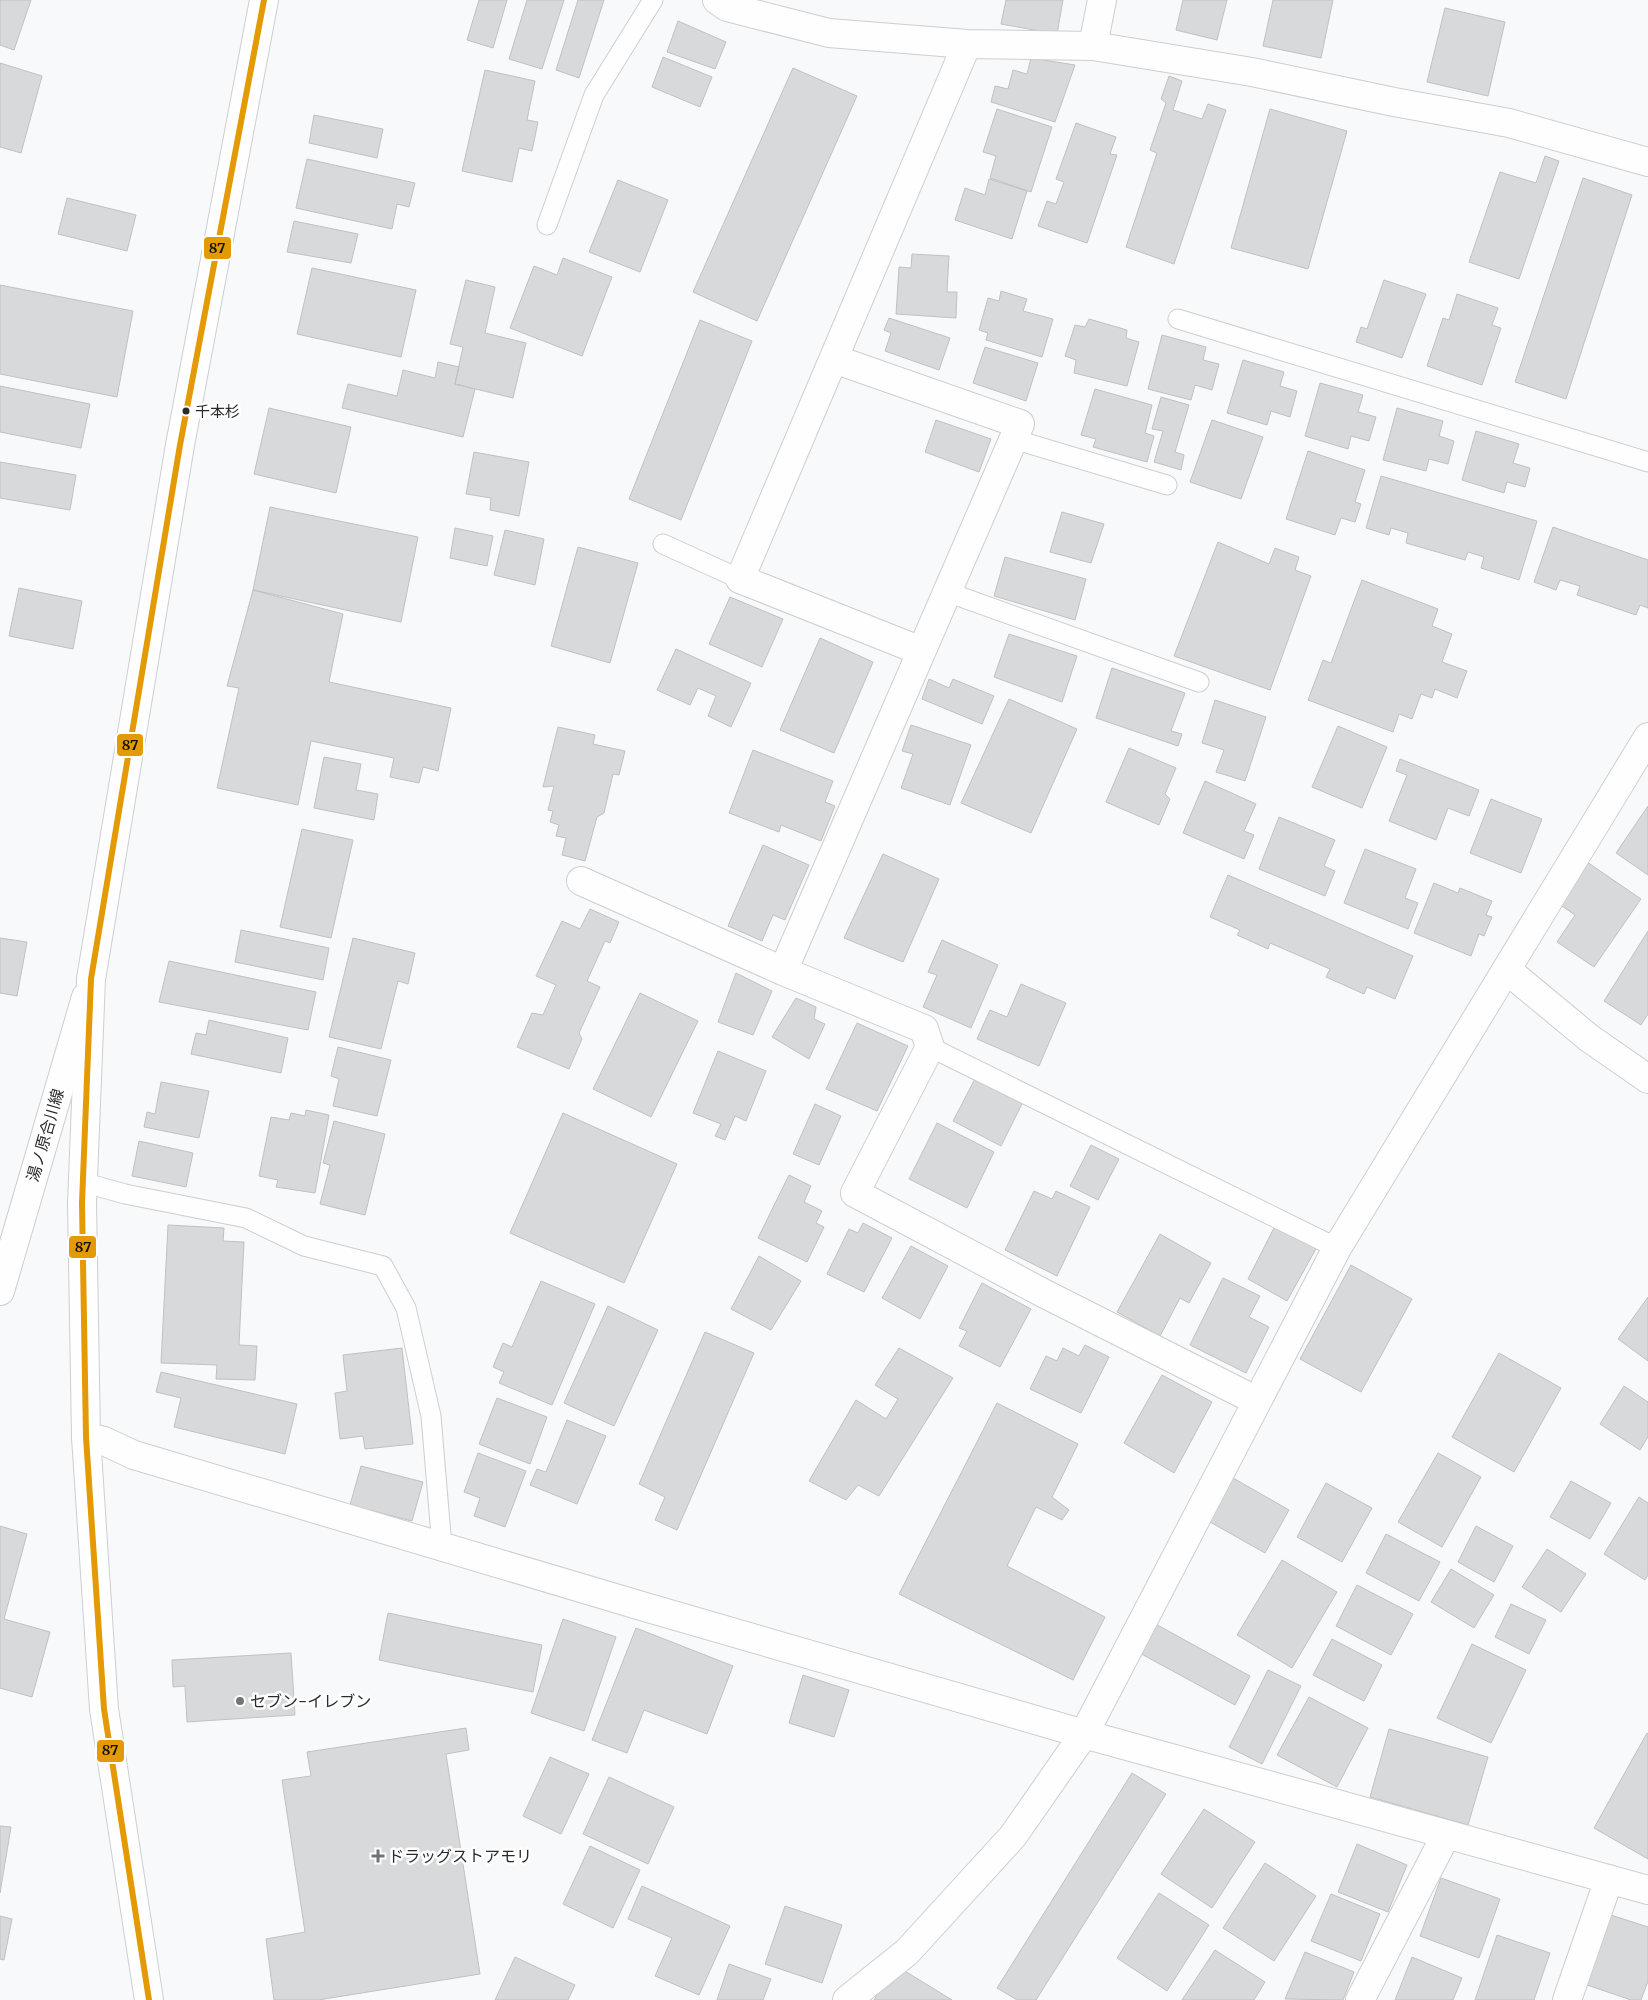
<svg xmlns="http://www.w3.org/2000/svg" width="1648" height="2000" font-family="Merriweather,'Noto Sans JP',serif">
<rect width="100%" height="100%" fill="#f8f9fa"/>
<path fill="#d8d9da" stroke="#c0c1c1" d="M 0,0 L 31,0 L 14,50 L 0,45 Z
M 479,0 L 507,0 L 493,48 L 467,40 Z
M 527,0 L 564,0 L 542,69 L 509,59 Z
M 578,0 L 604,0 L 579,78 L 556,70 Z
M 1006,0 L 1063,0 L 1057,34 L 1001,24 Z
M 1183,0 L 1227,0 L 1217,40 L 1176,30 Z
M 1273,0 L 1333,0 L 1321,58 L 1263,46 Z
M 1445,8 L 1505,22 L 1488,96 L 1427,82 Z
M 678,21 L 726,42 L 715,69 L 667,52 Z
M 663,57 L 712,77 L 700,107 L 652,87 Z
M 1031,58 L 1075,65 L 1055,122 L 991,102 L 995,86 L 1008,89 L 1013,70 L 1027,74 Z
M 0,63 L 42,76 L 21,153 L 0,147 Z
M 793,68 L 857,96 L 757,321 L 693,292 Z
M 485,70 L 535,81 L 527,120 L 538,122 L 532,151 L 519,148 L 512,182 L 462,171 Z
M 1169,76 L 1182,81 L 1173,110 L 1202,119 L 1208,104 L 1226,110 L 1174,264 L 1126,247 L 1157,153 L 1150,150 L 1166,103 L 1161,99 Z
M 997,109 L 1052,127 L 1031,192 L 990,178 L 996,156 L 983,152 Z
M 1270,109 L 1347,131 L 1308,269 L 1231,248 Z
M 314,115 L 383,129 L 377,158 L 309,143 Z
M 1076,123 L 1116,137 L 1110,154 L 1117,155 L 1087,243 L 1038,226 L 1047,201 L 1056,204 L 1064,182 L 1056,179 Z
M 1545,156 L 1559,161 L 1519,279 L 1469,262 L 1500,172 L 1536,183 Z
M 307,159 L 415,183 L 409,207 L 397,204 L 392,229 L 296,208 Z
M 1583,178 L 1632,195 L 1566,399 L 1515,382 Z
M 989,179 L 1027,191 L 1012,239 L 955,220 L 965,188 L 985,195 Z
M 618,180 L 668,200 L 640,272 L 589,252 Z
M 67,198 L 136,215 L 127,251 L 58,234 Z
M 294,221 L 358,234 L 351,263 L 287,252 Z
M 912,254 L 949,256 L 947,292 L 957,292 L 956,318 L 896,314 L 899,267 L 911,268 Z
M 563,258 L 612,277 L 582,356 L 510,328 L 534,266 L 557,275 Z
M 312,268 L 416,290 L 401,357 L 297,334 Z
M 466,280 L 495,287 L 485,333 L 526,343 L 513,398 L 455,384 L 463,347 L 450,344 Z
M 1384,280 L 1426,294 L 1402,358 L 1356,342 L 1361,327 L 1367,329 Z
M 0,285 L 133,311 L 117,397 L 0,374 Z
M 1001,291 L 1027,299 L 1023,311 L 1053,319 L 1042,357 L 986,340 L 988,333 L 979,330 L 988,298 L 999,301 Z
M 1457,294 L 1498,308 L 1492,325 L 1501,328 L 1482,385 L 1427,366 L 1443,318 L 1449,320 Z
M 889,318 L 950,338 L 939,370 L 885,351 L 891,333 L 884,330 Z
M 1089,319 L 1127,330 L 1126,338 L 1139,342 L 1127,386 L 1074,373 L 1076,360 L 1065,356 L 1075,325 L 1085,327 Z
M 700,320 L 752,341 L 681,520 L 629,499 Z
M 1162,335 L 1206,347 L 1203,360 L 1219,364 L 1212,390 L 1195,385 L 1191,400 L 1148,389 Z
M 985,347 L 1038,363 L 1026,401 L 973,383 Z
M 1243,360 L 1284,372 L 1280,386 L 1297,391 L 1290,417 L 1271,411 L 1267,425 L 1227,413 Z
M 438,362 L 459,367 L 455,384 L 475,389 L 463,437 L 342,408 L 348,384 L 397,396 L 403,370 L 435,378 Z
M 1320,383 L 1363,395 L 1358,412 L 1376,417 L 1369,441 L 1351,436 L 1348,449 L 1305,436 Z
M 0,386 L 90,404 L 81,448 L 0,432 Z
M 1095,389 L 1152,405 L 1145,433 L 1154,436 L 1147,462 L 1093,447 L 1096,439 L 1081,435 Z
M 1161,397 L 1189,405 L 1175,452 L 1184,455 L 1181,470 L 1154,462 L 1163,431 L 1152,429 Z
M 269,408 L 351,427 L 336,493 L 254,474 Z
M 1397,408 L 1443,421 L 1439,436 L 1454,441 L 1448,464 L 1429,459 L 1426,471 L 1383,460 Z
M 936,420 L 991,439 L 979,472 L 925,452 Z
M 1212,420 L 1263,437 L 1241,499 L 1190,482 Z
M 1476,431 L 1519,444 L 1513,463 L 1530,468 L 1525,487 L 1507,482 L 1504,493 L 1462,480 Z
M 1308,451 L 1365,470 L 1355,502 L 1361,504 L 1355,522 L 1341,518 L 1335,535 L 1286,519 Z
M 474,452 L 529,462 L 519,516 L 490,510 L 491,498 L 466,494 Z
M 0,462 L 76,475 L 70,510 L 0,498 Z
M 1381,476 L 1537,521 L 1519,580 L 1481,568 L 1484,557 L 1468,552 L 1465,560 L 1406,543 L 1408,533 L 1391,528 L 1389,535 L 1366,528 Z
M 270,507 L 418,537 L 401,622 L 253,590 Z
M 1062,512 L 1104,524 L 1091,563 L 1050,552 Z
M 1553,527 L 1648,560 L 1648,608 L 1640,605 L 1636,615 L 1577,595 L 1580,586 L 1560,580 L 1556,590 L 1534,582 Z
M 455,528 L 493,536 L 487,566 L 450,558 Z
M 505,530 L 544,539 L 535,585 L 494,575 Z
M 1218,542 L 1269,564 L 1275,548 L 1299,557 L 1295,570 L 1311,576 L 1270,690 L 1174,656 Z
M 578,547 L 638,563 L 610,663 L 551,646 Z
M 1005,557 L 1086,579 L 1075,620 L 994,596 Z
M 1362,580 L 1438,609 L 1432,626 L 1452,634 L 1442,662 L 1467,671 L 1457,698 L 1435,689 L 1432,698 L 1421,694 L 1412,719 L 1399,714 L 1393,732 L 1308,700 L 1323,660 L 1331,663 Z
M 19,588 L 82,601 L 73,649 L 9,636 Z
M 253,590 L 343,614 L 329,682 L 451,708 L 438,771 L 423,767 L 419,783 L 390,777 L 394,758 L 311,741 L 298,805 L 217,788 L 239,688 L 227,686 Z
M 730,597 L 783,619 L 762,667 L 709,644 Z
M 1009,634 L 1077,656 L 1062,702 L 994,677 Z
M 820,638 L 873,662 L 834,753 L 780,730 Z
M 676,649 L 751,683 L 731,727 L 708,716 L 716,696 L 698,688 L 690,705 L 657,690 Z
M 1112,668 L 1185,693 L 1171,731 L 1182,734 L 1178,746 L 1096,718 Z
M 929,679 L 949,688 L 953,679 L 994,696 L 982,724 L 922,699 Z
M 1009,699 L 1077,729 L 1031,833 L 961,803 Z
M 1215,700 L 1266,717 L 1245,781 L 1216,772 L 1224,750 L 1202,743 Z
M 911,725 L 971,745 L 950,805 L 901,788 L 913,754 L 902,751 Z
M 1338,726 L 1387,747 L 1362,808 L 1312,787 Z
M 558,727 L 595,735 L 593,744 L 625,751 L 619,775 L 613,774 L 604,813 L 597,817 L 585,861 L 562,855 L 566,838 L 556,836 L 559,825 L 550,822 L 553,811 L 548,810 L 554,786 L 543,787 Z
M 1129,748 L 1176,768 L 1165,794 L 1170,799 L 1159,825 L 1106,802 Z
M 753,750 L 833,781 L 825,802 L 835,806 L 821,841 L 781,825 L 779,832 L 729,813 Z
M 324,757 L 361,764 L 356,790 L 378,794 L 374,820 L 314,808 Z
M 1400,759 L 1479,790 L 1469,816 L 1448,808 L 1436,840 L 1389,821 L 1407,775 L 1396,771 Z
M 1205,781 L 1256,804 L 1244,831 L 1254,835 L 1244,859 L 1183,833 Z
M 1491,799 L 1542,819 L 1521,873 L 1470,853 Z
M 1648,806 L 1648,875 L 1616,853 Z
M 1279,817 L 1335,840 L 1324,866 L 1335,871 L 1325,896 L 1259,869 Z
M 302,829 L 353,840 L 331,938 L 280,927 Z
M 763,845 L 809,865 L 785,920 L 773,915 L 762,941 L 728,926 Z
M 1365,849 L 1416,869 L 1405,898 L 1418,903 L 1408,929 L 1344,903 Z
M 883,854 L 939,879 L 903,962 L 844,938 Z
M 1587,862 L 1641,899 L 1594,967 L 1557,942 L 1575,915 L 1559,904 Z
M 1228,875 L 1413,956 L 1395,999 L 1367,987 L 1364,994 L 1326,977 L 1330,969 L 1270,943 L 1268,949 L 1237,935 L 1240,930 L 1210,917 Z
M 1434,883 L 1458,893 L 1460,888 L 1492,901 L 1486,915 L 1492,917 L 1484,936 L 1479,934 L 1471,956 L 1414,933 Z
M 590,909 L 619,922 L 610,943 L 605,941 L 587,981 L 600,987 L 579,1033 L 582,1039 L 569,1069 L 517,1047 L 532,1013 L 543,1015 L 556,985 L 536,976 L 562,921 L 580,929 Z
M 241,930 L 329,948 L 323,980 L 235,962 Z
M 1648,931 L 1648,1014 L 1641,1025 L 1604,1001 Z
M 0,938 L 27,942 L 17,996 L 0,993 Z
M 353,938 L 415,953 L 408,984 L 398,981 L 381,1049 L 329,1037 Z
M 942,940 L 998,965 L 971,1028 L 923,1007 L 937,975 L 928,972 Z
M 169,961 L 316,992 L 308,1030 L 159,1002 Z
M 736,973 L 772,991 L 753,1035 L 718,1022 Z
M 1021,984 L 1066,1003 L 1039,1066 L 977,1039 L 990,1010 L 1007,1017 Z
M 640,993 L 698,1021 L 651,1117 L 593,1089 Z
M 796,998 L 816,1007 L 814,1019 L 825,1024 L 809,1059 L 772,1037 Z
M 209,1020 L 288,1038 L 281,1073 L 191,1054 L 196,1033 L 206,1035 Z
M 857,1023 L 908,1046 L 877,1111 L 826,1089 Z
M 338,1047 L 391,1060 L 377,1116 L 333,1106 L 339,1079 L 331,1076 Z
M 718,1051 L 766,1071 L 746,1121 L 735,1116 L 725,1140 L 715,1136 L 721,1124 L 693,1113 Z
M 977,1075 L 1024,1100 L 1001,1146 L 953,1121 Z
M 161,1082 L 209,1091 L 199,1138 L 144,1127 L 147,1112 L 155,1114 Z
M 815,1104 L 841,1116 L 819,1165 L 793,1154 Z
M 306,1110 L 329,1115 L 315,1193 L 276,1187 L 278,1180 L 259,1176 L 271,1117 L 289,1120 L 291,1113 L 305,1116 Z
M 563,1113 L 677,1164 L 624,1283 L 510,1233 Z
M 334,1121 L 385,1134 L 365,1215 L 320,1204 L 330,1165 L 323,1163 Z
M 937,1123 L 994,1152 L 967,1208 L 909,1179 Z
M 139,1141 L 193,1153 L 186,1187 L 132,1176 Z
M 1091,1145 L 1119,1159 L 1098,1200 L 1070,1186 Z
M 789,1175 L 811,1186 L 804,1202 L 822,1211 L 816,1223 L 824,1227 L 807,1262 L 758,1238 Z
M 1034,1191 L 1052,1199 L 1056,1191 L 1090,1207 L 1057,1276 L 1005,1250 Z
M 863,1223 L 892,1238 L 864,1292 L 827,1274 L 849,1229 L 858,1233 Z
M 1276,1224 L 1317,1247 L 1287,1301 L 1248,1279 Z
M 168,1225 L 224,1228 L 223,1241 L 244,1242 L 239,1345 L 257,1346 L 255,1380 L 216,1379 L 217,1365 L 161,1363 Z
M 1160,1234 L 1211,1263 L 1189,1303 L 1180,1298 L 1160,1336 L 1117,1312 Z
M 911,1246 L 948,1266 L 920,1319 L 882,1298 Z
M 759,1256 L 801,1281 L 771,1330 L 731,1309 Z
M 1351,1265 L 1412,1299 L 1361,1392 L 1300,1359 Z
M 1223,1278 L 1260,1296 L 1249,1317 L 1269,1327 L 1246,1373 L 1190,1345 Z
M 541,1281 L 595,1304 L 552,1405 L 499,1383 L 504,1372 L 493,1367 L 503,1343 L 512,1347 Z
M 982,1283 L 1031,1309 L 1000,1367 L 959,1346 L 967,1331 L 959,1328 Z
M 1648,1297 L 1648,1361 L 1618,1339 Z
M 608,1306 L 658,1330 L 614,1426 L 564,1403 Z
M 705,1332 L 754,1353 L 677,1530 L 655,1520 L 665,1497 L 639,1484 Z
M 1085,1345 L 1109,1357 L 1081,1413 L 1030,1389 L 1046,1356 L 1057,1361 L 1063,1348 L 1079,1356 Z
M 402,1348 L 413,1444 L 365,1449 L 363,1436 L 340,1439 L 335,1393 L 347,1391 L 343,1355 Z
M 899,1348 L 953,1378 L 879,1496 L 858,1485 L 846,1500 L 809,1481 L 856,1400 L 886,1419 L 898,1399 L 875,1385 Z
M 1499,1353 L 1561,1388 L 1514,1472 L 1452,1437 Z
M 161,1372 L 297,1404 L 285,1454 L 174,1427 L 181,1398 L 156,1392 Z
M 1162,1375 L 1212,1402 L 1174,1473 L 1124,1443 Z
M 1624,1386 L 1648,1402 L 1648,1437 L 1640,1450 L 1600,1424 Z
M 497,1398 L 547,1417 L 530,1464 L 479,1444 Z
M 997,1403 L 1078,1444 L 1052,1497 L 1069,1510 L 1062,1520 L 1036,1507 L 1007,1566 L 1105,1617 L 1073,1680 L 899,1594 Z
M 567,1420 L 606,1436 L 577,1504 L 530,1485 L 537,1469 L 546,1472 Z
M 478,1453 L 526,1471 L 505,1527 L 474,1516 L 480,1498 L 464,1492 Z
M 1438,1453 L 1481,1477 L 1442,1547 L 1398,1522 Z
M 361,1466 L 423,1482 L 412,1521 L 350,1505 Z
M 1228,1475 L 1289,1510 L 1265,1553 L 1203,1518 Z
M 1571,1481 L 1611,1503 L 1590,1539 L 1550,1517 Z
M 1326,1483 L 1372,1508 L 1342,1562 L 1297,1537 Z
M 1639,1497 L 1648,1503 L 1648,1575 L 1645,1580 L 1604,1554 Z
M 0,1526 L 27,1534 L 4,1619 L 50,1632 L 32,1697 L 0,1688 Z
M 1476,1526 L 1513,1546 L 1494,1582 L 1458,1562 Z
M 1386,1534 L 1440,1562 L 1419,1601 L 1366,1573 Z
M 1547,1549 L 1586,1574 L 1561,1612 L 1522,1587 Z
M 1282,1560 L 1337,1592 L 1292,1668 L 1237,1635 Z
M 1451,1569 L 1494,1595 L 1474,1628 L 1431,1602 Z
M 1357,1585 L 1413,1614 L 1391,1655 L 1336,1626 Z
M 1511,1604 L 1546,1620 L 1529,1654 L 1495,1637 Z
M 388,1613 L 542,1645 L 533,1692 L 379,1660 Z
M 563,1619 L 616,1637 L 584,1731 L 531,1713 Z
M 1152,1622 L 1250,1676 L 1235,1705 L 1136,1651 Z
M 636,1628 L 733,1666 L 707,1734 L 644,1710 L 627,1753 L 592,1740 Z
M 1332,1639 L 1382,1665 L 1364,1701 L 1313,1675 Z
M 1472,1644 L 1526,1670 L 1491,1743 L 1437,1718 Z
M 291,1653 L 295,1715 L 187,1722 L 185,1686 L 173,1687 L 172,1660 Z
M 1268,1670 L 1301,1686 L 1262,1764 L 1229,1747 Z
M 803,1675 L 849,1690 L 834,1737 L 789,1723 Z
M 1309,1697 L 1368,1728 L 1337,1787 L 1277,1755 Z
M 466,1728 L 469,1750 L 446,1754 L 480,1974 L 318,2000 L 274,2000 L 266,1939 L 305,1932 L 282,1780 L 311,1776 L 307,1752 Z
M 1389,1729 L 1488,1757 L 1468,1825 L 1370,1797 Z
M 1647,1733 L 1648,1734 L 1648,1859 L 1594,1828 Z
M 550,1757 L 589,1774 L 561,1834 L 523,1816 Z
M 1132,1773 L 1166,1794 L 1036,2000 L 1017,2000 L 997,1988 Z
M 609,1777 L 674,1807 L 648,1864 L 583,1834 Z
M 1204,1809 L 1255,1842 L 1212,1908 L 1161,1874 Z
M 0,1826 L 11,1827 L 0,1893 Z
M 1357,1844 L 1407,1865 L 1388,1912 L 1338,1892 Z
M 590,1846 L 640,1870 L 613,1928 L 563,1904 Z
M 1265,1863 L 1316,1896 L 1274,1961 L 1223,1928 Z
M 1441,1878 L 1500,1899 L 1479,1958 L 1420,1936 Z
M 642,1886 L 730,1926 L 699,1995 L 655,1976 L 672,1938 L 628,1919 Z
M 1159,1893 L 1209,1925 L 1167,1991 L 1117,1958 Z
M 1331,1894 L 1380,1914 L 1361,1961 L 1311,1941 Z
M 785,1906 L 842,1925 L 822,1983 L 765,1964 Z
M 1611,1915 L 1648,1927 L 1648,1981 L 1641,2000 L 1631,2000 L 1587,1985 Z
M 0,1916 L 12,1919 L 4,1960 L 0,1959 Z
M 1497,1935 L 1550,1953 L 1534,2000 L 1475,2000 Z
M 1215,1950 L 1265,1982 L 1254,2000 L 1182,2000 Z
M 1305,1952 L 1354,1972 L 1343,2000 L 1285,1999 Z
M 515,1957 L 575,1985 L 568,2000 L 495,2000 Z
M 1412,1957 L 1462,1978 L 1453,2000 L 1395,2000 Z
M 729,1964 L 771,1979 L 763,2000 L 717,2000 Z
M 895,1965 L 952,2000 L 874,2000 Z"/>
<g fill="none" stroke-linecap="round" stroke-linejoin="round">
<defs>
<path id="service" d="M 547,225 L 594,95 L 653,0
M 1178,319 L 1648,462
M 1013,439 L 1167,485
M 663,544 L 740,579
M 947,592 L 1199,682
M 930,1047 L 1337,1248
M 82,1182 L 125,1194 L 246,1218 L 304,1246 L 383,1266 L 406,1308 L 431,1416 L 442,1547"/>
<path id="minor" d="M 717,0 L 727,7 L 829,33 L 967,44 L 1093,46 L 1252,72 L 1394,102 L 1509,123 L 1648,162
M 1093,46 L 1102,0
M 834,359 L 1020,424 L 783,971 L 924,1029 L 930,1047 L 855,1193 L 1045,1294 L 1257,1401
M 921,651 L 740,579 L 967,44
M 581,881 L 783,971
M 1507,970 L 1589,1038 L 1648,1079
M 86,1437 L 104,1441 L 134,1455 L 645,1607 L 1084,1734 L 1648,1890
M 847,2000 L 907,1952 L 1013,1836 L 1084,1734 L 1337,1248 L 1648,737
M 1360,2000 L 1446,1835
M 1567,2000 L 1609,1879"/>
<path id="secondary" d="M 0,1291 L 86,997"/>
<path id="trunk" d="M 149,2000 L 104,1709 L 86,1437 L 82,1203 L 91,979 L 180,445 L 264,0"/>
</defs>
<use href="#service" stroke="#cdcecf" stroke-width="21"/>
<use href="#minor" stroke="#cdcecf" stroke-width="30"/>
<use href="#secondary" stroke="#cdcecf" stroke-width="30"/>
<use href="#trunk" stroke="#cdcecf" stroke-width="30"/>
<use href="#service" stroke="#fefefe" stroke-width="19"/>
<use href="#minor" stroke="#fefefe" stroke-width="28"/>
<use href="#secondary" stroke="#fefefe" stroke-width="28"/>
<use href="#trunk" stroke="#fefefe" stroke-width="28"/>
<defs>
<path id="bus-1" d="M 149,2000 L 104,1709 L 86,1437 L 82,1203 L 91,979 L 180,445 L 264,0"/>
</defs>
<use href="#bus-1" stroke="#fff" stroke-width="10"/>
<use href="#bus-1" stroke="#e39a04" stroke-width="6"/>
</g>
<circle fill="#2b2b2c" stroke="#fff" stroke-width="2" cx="186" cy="411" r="4.5"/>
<g fill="#737374" stroke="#fff" stroke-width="2">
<circle cx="240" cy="1701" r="5"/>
<path d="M375.5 1848.5h5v5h5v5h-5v5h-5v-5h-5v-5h5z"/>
</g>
<g text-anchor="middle" stroke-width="5" stroke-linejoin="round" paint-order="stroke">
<g font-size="15" fill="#2b2b2c" stroke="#fff" text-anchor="start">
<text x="195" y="417">千本杉</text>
</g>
<g font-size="16" fill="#2b2b2c" stroke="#fff">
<text transform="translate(45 1135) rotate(-74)" y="6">湯ノ原合川線</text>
</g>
<g font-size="16" fill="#2b2b2c" stroke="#fff" text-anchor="start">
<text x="250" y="1707">セブン-イレブン</text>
<text x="388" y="1862">ドラッグストアモリ</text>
</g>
</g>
<g stroke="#fff" stroke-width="2">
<rect x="203" y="236" width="29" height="24" rx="5" fill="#e39a04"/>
<rect x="116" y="733" width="28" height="24" rx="5" fill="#e39a04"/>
<rect x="68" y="1235" width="29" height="24" rx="5" fill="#e39a04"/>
<rect x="96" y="1739" width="29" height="24" rx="5" fill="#e39a04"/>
</g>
<g font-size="14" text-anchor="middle" font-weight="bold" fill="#111">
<text x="217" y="253">87</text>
<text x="130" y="750">87</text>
<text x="83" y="1252">87</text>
<text x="110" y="1755">87</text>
</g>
</svg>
